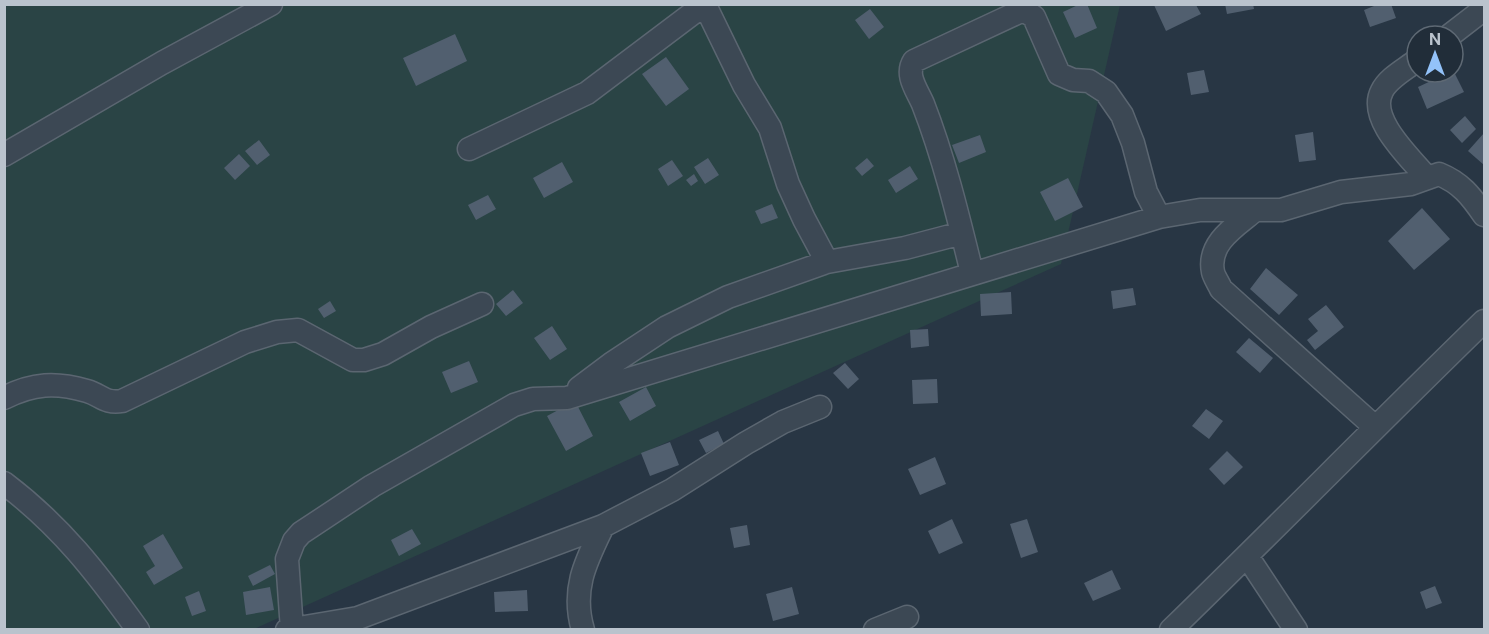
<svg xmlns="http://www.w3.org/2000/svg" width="1489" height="634" font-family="'Public Sans',sans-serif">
<rect width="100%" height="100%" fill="#283644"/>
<path fill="#2a4445" d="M 4,5 L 1120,5 L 1061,264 L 252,630 L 5,629 Z"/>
<path fill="#515f6f" d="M 1080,4 L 1087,4 L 1097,28 L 1075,38 L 1063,12 Z
M 1225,4 L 1253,4 L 1254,9 L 1227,14 Z
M 1379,4 L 1391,4 L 1396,18 L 1370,27 L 1364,10 Z
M 1154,5 L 1196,5 L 1201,14 L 1166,31 Z
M 870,9 L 884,27 L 869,39 L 855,20 Z
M 455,34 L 467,61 L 416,86 L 403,58 Z
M 666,57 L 689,89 L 666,106 L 642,74 Z
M 1204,70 L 1209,92 L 1191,95 L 1187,73 Z
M 1450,72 L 1454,72 L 1464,92 L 1427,109 L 1418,87 Z
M 1465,116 L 1476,129 L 1462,143 L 1450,130 Z
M 1313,132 L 1316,160 L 1299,162 L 1295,135 Z
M 1484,133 L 1484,165 L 1468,151 Z
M 980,135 L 986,152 L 959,163 L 952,145 Z
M 259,140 L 270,155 L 257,165 L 245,151 Z
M 239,154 L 250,166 L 235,180 L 224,168 Z
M 708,158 L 719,175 L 705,184 L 694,167 Z
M 867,158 L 874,166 L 862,176 L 855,168 Z
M 672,160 L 683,176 L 668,186 L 658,169 Z
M 562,162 L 573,182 L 544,198 L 533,178 Z
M 910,166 L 918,179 L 896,193 L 888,180 Z
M 694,174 L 698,181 L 691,186 L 686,180 Z
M 1068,178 L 1083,207 L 1055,221 L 1040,192 Z
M 488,195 L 496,209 L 476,220 L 468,205 Z
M 772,204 L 778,218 L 761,224 L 755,211 Z
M 1422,208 L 1450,239 L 1414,270 L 1388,241 Z
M 1266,268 L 1298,295 L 1279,315 L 1250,289 Z
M 1133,288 L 1136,305 L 1113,309 L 1111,291 Z
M 513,290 L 523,303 L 506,316 L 496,304 Z
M 1011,292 L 1012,314 L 981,316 L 980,294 Z
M 330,301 L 336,311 L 324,318 L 318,309 Z
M 1326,305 L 1344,327 L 1315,350 L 1307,340 L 1318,331 L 1308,319 Z
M 552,326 L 567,349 L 550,360 L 534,338 Z
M 928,329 L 929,346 L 911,348 L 910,330 Z
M 1249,338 L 1273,358 L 1260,373 L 1236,352 Z
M 469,361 L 478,382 L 451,393 L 442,372 Z
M 845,363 L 859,379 L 848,389 L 833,373 Z
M 937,379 L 938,403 L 913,404 L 912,380 Z
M 646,387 L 656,406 L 630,421 L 619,402 Z
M 575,401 L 593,436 L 566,451 L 547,416 Z
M 1206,409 L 1223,421 L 1209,439 L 1192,426 Z
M 718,431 L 724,444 L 706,453 L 699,440 Z
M 670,442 L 679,465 L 650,476 L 641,453 Z
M 1227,451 L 1243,467 L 1224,485 L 1209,469 Z
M 935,457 L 946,484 L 920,495 L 908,469 Z
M 952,519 L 963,543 L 939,554 L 928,531 Z
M 1027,519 L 1038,552 L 1021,558 L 1010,524 Z
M 747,525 L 750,545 L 734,548 L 730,528 Z
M 412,529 L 421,544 L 399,556 L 391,540 Z
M 163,534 L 183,568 L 154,585 L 146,572 L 155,566 L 143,546 Z
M 270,565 L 275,574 L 253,586 L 248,576 Z
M 1112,570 L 1121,589 L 1093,601 L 1084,583 Z
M 1435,586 L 1442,603 L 1426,609 L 1420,592 Z
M 270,587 L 274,610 L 246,615 L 243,592 Z
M 792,587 L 799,614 L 773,621 L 766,594 Z
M 527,590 L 528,611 L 495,612 L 494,592 Z
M 199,591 L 206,611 L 192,616 L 185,597 Z"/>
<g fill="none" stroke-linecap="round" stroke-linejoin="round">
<defs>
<path id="street" d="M 705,5 L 744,85 L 770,128 L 788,184 L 804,219 L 827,262
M 1449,36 L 1484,9
M 1417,60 C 1406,69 1388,78 1382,91 C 1367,119 1411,158 1427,178
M 469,149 L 587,93 L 705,4
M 4,155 L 162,63 L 271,4
M 1254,211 C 1236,226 1207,243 1213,272 C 1214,277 1219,284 1221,289 L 1375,427
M 972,273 C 958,216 944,158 923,104 C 917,90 905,75 914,61 L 1019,12 L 1027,12 L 1034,17 L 1059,74 L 1073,80 L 1089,81 L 1106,92 L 1122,115 L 1133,143 L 1146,192 L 1159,217
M 579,388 L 611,364 L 667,327 L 728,297 L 827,262 L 905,248 L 962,233
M 4,398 C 33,383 56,382 87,391 C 101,395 105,404 122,401 L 245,342 L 277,332 L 298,330 L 353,360 L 364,360 L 383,354 L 431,327 L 482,304
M 4,483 C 61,526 97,573 138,630
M 1247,556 L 1296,630
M 287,630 L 358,618 L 603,526 L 672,490 L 746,443 L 783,422 L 820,407
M 292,630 L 287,559 L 294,541 L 301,533 L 372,486 L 514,405 L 533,399 L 567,398 L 1159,217 L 1200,210 L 1281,210 L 1341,192 L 1411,184 L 1439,174 C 1461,183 1471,196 1484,215
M 583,630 C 571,589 586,561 603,526
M 875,630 L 907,617
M 1171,630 C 1276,528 1379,423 1484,321"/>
</defs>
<use href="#street" stroke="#5b6671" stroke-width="25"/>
<use href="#street" stroke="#3c4854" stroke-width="22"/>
</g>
<rect width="1489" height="634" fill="none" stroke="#bac3cd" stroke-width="12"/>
<g transform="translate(1435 54)"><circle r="28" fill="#212d39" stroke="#5e6974" stroke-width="1.5"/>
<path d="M0-4.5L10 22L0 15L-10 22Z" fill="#93c2f9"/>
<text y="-9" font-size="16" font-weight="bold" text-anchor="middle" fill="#bac3cd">N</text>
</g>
</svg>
